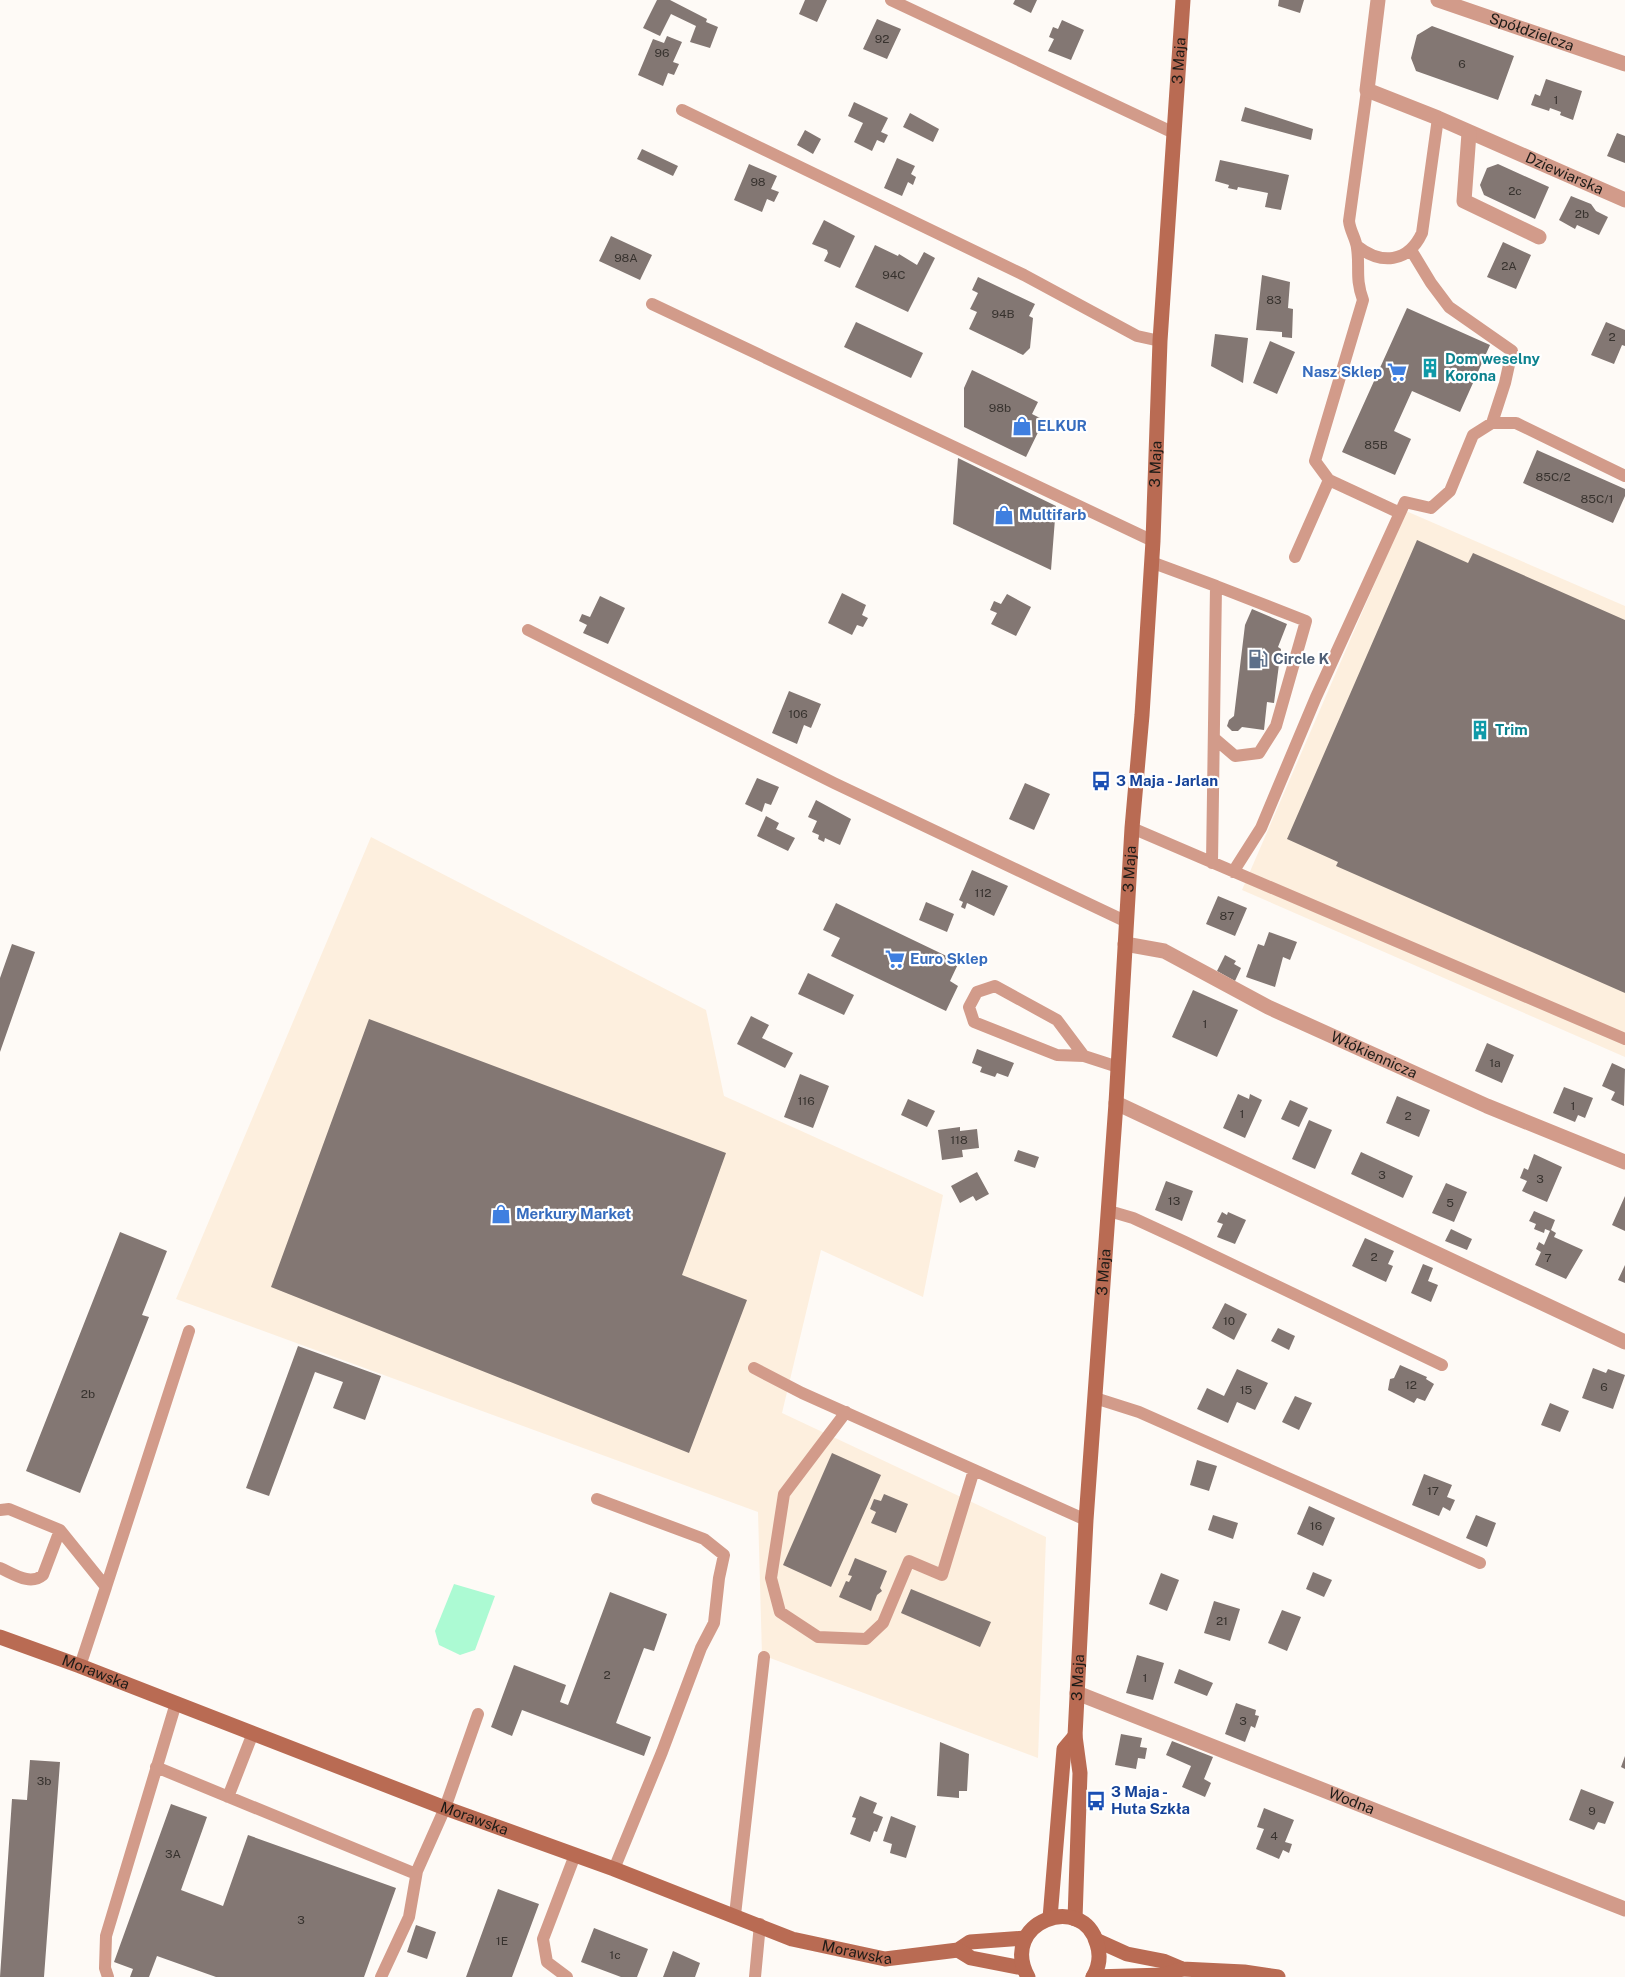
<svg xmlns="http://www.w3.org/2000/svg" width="1625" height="1977" font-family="'Public Sans',sans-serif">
<rect width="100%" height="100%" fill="#fefaf6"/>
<path fill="#fdefde" d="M 1406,511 L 1625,606 L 1625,1057 L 1242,890 Z
M 371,837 L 706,1010 L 724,1096 L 943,1195 L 923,1297 L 821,1250 L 782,1413 L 1046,1537 L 1038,1758 L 762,1655 L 758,1512 L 176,1299 Z"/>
<path fill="#acfad3" d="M 454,1584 L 495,1596 L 475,1650 L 460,1655 L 439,1645 L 435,1631 Z"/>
<path fill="#837773" d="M 657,0 L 670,0 L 707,19 L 706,22 L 718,27 L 710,48 L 690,42 L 696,26 L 671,14 L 660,36 L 643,28 Z
M 805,0 L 827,0 L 817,22 L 799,14 Z
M 1015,0 L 1037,0 L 1031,13 L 1013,4 Z
M 1279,0 L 1304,0 L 1300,13 L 1278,6 Z
M 877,19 L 901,29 L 887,59 L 863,49 Z
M 1062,20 L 1084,30 L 1071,60 L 1048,51 L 1054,39 L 1049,37 L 1053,27 L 1058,29 Z
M 1432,26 L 1514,56 L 1498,100 L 1416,71 L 1411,58 L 1417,35 Z
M 667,36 L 682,42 L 673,62 L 679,64 L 674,75 L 668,73 L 663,86 L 638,75 L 653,39 L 664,43 Z
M 1546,79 L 1582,91 L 1573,120 L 1560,115 L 1561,112 L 1550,108 L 1549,111 L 1531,105 L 1535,94 L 1540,96 Z
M 854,102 L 888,118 L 881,132 L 888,135 L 884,143 L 877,140 L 872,151 L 854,142 L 863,123 L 848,116 Z
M 1245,107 L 1313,129 L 1311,140 L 1241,121 Z
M 910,113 L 939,129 L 933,142 L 903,127 Z
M 805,130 L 821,139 L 813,154 L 797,145 Z
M 1617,133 L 1625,136 L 1625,163 L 1607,156 Z
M 642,149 L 678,166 L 673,176 L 637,159 Z
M 897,158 L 915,166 L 911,174 L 916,177 L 913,185 L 908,182 L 902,196 L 884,188 Z
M 1220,160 L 1289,175 L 1281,210 L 1265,207 L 1268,193 L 1238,187 L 1237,190 L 1228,188 L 1229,185 L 1215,181 Z
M 749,164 L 777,176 L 771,189 L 779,192 L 774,202 L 767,199 L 762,212 L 734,200 Z
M 1498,164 L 1549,187 L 1535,219 L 1484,195 L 1480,185 L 1487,168 Z
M 1571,196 L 1591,204 L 1596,211 L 1608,217 L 1599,235 L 1577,225 L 1575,229 L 1559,220 Z
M 824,220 L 855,236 L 840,268 L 824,261 L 828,253 L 827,250 L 812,244 Z
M 611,236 L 652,255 L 640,280 L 599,261 Z
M 1503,242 L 1531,255 L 1516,289 L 1487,277 Z
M 875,245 L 898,256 L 899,254 L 917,265 L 924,252 L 935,258 L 908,312 L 855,287 Z
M 1262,275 L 1290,282 L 1288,308 L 1293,309 L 1292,338 L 1282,337 L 1282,332 L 1256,330 Z
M 978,277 L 1035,304 L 1029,316 L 1033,318 L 1030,348 L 1023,355 L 969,329 L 977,312 L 970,309 L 978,293 L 972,290 Z
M 1407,308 L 1490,345 L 1460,412 L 1412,391 L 1394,431 L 1411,439 L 1395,475 L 1342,452 Z
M 856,322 L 923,353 L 911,378 L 844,347 Z
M 1606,322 L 1625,330 L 1625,346 L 1622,345 L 1614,364 L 1591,355 Z
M 1215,334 L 1248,338 L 1243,383 L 1211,366 Z
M 1270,341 L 1295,352 L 1277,394 L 1253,383 Z
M 972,370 L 1038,402 L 1032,414 L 1044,420 L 1026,457 L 964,427 L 964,388 Z
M 1537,450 L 1625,489 L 1625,496 L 1613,523 L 1523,483 Z
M 958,458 L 1056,506 L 1051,570 L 953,524 Z
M 1417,540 L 1468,563 L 1473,553 L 1625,620 L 1625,993 L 1336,866 L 1338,862 L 1287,839 Z
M 842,593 L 866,605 L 862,615 L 868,618 L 863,627 L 857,625 L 852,635 L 828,623 Z
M 1007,594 L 1031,607 L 1016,636 L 991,624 L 997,613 L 990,610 L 994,601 L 1001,604 Z
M 600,596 L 625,608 L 608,644 L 583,633 L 587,625 L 579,621 L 582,614 L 590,617 Z
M 1252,609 L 1287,624 L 1278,647 L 1281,649 L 1274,703 L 1267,702 L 1264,730 L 1242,727 L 1238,731 L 1232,731 L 1227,726 L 1229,720 L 1234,716 L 1245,625 Z
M 789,691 L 821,704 L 811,728 L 804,725 L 797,744 L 772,733 Z
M 757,778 L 779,787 L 771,805 L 765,803 L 762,812 L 745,804 Z
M 1025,783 L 1050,794 L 1034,830 L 1009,819 Z
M 816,800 L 851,819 L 840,845 L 825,838 L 824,842 L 818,839 L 819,835 L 812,832 L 817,821 L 808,817 Z
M 766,816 L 779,823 L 776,829 L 795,838 L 788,851 L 757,836 Z
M 972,870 L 1008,886 L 994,916 L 967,903 L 965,909 L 961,907 L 963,902 L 959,900 Z
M 1218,896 L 1247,908 L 1235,936 L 1206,924 Z
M 926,902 L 954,914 L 947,932 L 919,920 Z
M 836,903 L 959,962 L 950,981 L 958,986 L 946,1011 L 831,956 L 840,938 L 823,930 Z
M 1269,932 L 1297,942 L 1290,960 L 1283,957 L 1275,987 L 1246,977 L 1258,944 L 1264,946 Z
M 12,944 L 35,952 L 0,1052 L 0,978 Z
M 1225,955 L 1236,961 L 1234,964 L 1241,968 L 1235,981 L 1217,971 Z
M 808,973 L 854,995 L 844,1015 L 798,994 Z
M 1193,990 L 1238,1010 L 1217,1057 L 1172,1037 Z
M 751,1016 L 769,1025 L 762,1038 L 793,1053 L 785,1068 L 737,1044 Z
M 369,1019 L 726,1153 L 682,1275 L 747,1300 L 689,1453 L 271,1287 Z
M 1487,1043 L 1514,1055 L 1502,1083 L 1475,1071 Z
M 977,1049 L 1014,1063 L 1008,1077 L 997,1073 L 995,1077 L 980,1072 L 982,1067 L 972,1063 Z
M 1612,1063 L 1625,1069 L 1624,1106 L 1611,1100 L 1615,1092 L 1602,1086 Z
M 800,1074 L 829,1086 L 813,1128 L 784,1117 Z
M 1564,1087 L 1593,1098 L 1585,1118 L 1578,1115 L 1575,1122 L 1553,1113 Z
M 1238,1094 L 1249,1099 L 1250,1094 L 1262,1100 L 1245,1138 L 1223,1128 Z
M 1397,1096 L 1430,1110 L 1419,1137 L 1386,1123 Z
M 908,1099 L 935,1111 L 927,1127 L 901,1115 Z
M 1290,1100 L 1308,1108 L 1299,1127 L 1281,1119 Z
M 1309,1120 L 1332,1130 L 1315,1169 L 1292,1159 Z
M 960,1127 L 960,1131 L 977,1129 L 979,1148 L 962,1150 L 963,1157 L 942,1160 L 938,1130 Z
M 1018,1150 L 1039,1157 L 1035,1168 L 1014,1161 Z
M 1361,1152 L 1413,1176 L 1403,1198 L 1351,1174 Z
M 1534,1154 L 1562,1167 L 1547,1202 L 1522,1191 L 1527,1181 L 1520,1178 L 1524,1168 L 1528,1170 Z
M 977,1172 L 989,1194 L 976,1201 L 973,1196 L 960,1203 L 951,1186 Z
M 1166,1181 L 1193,1191 L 1182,1221 L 1155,1210 Z
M 1446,1183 L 1467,1192 L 1454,1222 L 1432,1213 Z
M 1625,1196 L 1625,1231 L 1612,1225 Z
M 1534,1211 L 1555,1220 L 1551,1230 L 1556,1233 L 1554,1237 L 1583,1250 L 1566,1279 L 1535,1265 L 1541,1252 L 1536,1249 L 1539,1242 L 1544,1245 L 1550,1231 L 1545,1229 L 1544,1233 L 1534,1229 L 1536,1224 L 1529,1221 Z
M 1222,1212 L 1227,1215 L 1228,1212 L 1246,1220 L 1235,1244 L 1217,1237 L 1223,1224 L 1217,1222 Z
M 1451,1229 L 1472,1239 L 1467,1250 L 1445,1241 Z
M 120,1232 L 167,1251 L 142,1315 L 149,1317 L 80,1493 L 26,1471 Z
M 1365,1238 L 1394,1251 L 1388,1264 L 1393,1266 L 1386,1282 L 1352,1266 Z
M 1423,1264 L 1433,1268 L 1428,1281 L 1438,1285 L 1431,1302 L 1411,1293 Z
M 1625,1265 L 1625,1283 L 1618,1280 Z
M 1225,1303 L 1247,1314 L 1234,1340 L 1212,1328 Z
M 1278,1328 L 1295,1336 L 1289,1350 L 1271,1341 Z
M 298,1346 L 381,1376 L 365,1420 L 333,1408 L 343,1382 L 315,1372 L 269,1496 L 246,1488 Z
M 1400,1365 L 1427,1377 L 1426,1379 L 1434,1384 L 1425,1401 L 1417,1398 L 1414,1403 L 1388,1390 L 1390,1379 L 1394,1378 Z
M 1593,1368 L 1606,1373 L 1608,1369 L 1625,1375 L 1613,1409 L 1582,1398 Z
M 1237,1369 L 1268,1383 L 1255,1410 L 1237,1402 L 1228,1423 L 1197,1409 L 1207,1388 L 1224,1396 Z
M 1295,1396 L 1312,1403 L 1299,1430 L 1282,1422 Z
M 1550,1403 L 1569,1411 L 1560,1432 L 1541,1425 Z
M 832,1453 L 881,1475 L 831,1587 L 783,1565 Z
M 1197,1460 L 1217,1466 L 1209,1491 L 1190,1485 Z
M 1424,1474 L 1452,1485 L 1447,1497 L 1455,1500 L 1450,1511 L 1443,1507 L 1439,1516 L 1412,1505 Z
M 884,1494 L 908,1504 L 896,1533 L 871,1523 L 876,1512 L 870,1509 L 874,1499 L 881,1501 Z
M 1309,1506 L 1335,1518 L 1323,1546 L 1297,1534 Z
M 1213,1515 L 1238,1523 L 1233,1539 L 1208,1530 Z
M 1476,1515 L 1496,1523 L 1487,1547 L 1466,1538 Z
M 855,1558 L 887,1571 L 880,1588 L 882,1591 L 877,1595 L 871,1611 L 839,1597 L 846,1581 L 849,1582 L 852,1576 L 848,1575 Z
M 1313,1572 L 1332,1580 L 1324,1597 L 1306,1589 Z
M 1161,1573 L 1179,1580 L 1167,1611 L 1149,1604 Z
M 911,1589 L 991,1622 L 980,1647 L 901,1613 Z
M 610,1592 L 667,1614 L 654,1651 L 644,1648 L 616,1723 L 651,1737 L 644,1756 L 522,1710 L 512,1736 L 491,1727 L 514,1665 L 566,1685 L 560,1702 L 568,1705 Z
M 1214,1601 L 1240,1609 L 1230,1641 L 1204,1633 Z
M 1282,1610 L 1301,1617 L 1287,1651 L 1268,1643 Z
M 1137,1655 L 1164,1663 L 1153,1700 L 1126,1693 Z
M 1179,1669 L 1213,1683 L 1207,1696 L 1174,1683 Z
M 1236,1703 L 1256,1710 L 1255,1715 L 1259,1716 L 1255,1728 L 1251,1726 L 1245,1742 L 1225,1734 Z
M 1121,1734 L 1142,1738 L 1140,1747 L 1147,1748 L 1145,1759 L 1138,1758 L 1136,1769 L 1115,1765 Z
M 1172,1741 L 1213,1757 L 1204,1779 L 1211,1783 L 1205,1797 L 1182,1787 L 1191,1766 L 1166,1755 Z
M 940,1742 L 969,1754 L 967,1791 L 959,1791 L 959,1798 L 937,1796 Z
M 1625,1756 L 1625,1769 L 1621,1767 Z
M 30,1760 L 60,1762 L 44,1977 L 0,1977 L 12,1799 L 27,1800 Z
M 1581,1789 L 1614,1802 L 1605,1824 L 1598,1822 L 1594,1830 L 1569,1820 Z
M 860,1796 L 877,1803 L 873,1813 L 883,1817 L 877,1832 L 874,1831 L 870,1842 L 850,1834 L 856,1818 L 852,1817 Z
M 171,1804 L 207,1817 L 181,1890 L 223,1906 L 248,1835 L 396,1888 L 364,1977 L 216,1977 L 157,1956 L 149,1977 L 130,1977 L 133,1969 L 114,1962 Z
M 1264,1808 L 1294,1820 L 1285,1842 L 1292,1844 L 1289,1853 L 1283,1850 L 1279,1859 L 1256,1849 L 1264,1829 L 1257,1827 Z
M 891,1816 L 916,1826 L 906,1858 L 890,1853 L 892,1844 L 883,1841 Z
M 498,1889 L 539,1904 L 512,1977 L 466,1977 Z
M 416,1925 L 436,1932 L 427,1959 L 407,1952 Z
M 594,1928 L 648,1949 L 637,1977 L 621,1977 L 581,1962 Z
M 673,1951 L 700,1963 L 695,1977 L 663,1977 Z"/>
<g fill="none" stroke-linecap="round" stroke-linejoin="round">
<path stroke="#d29b8a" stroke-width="12" d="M 891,0 L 1174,133
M 682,110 L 1024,275 L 1137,336 L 1160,341
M 1357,246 C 1381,265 1408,263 1422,233 L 1438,118
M 1411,250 L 1431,283 L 1449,307 L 1512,351 L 1505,383 L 1492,423
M 652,304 L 1153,541
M 1329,480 L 1315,461 L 1363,300 C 1355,278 1360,268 1357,248 C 1356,239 1350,231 1349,221 L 1367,90
M 1295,557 L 1329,480 L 1400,513
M 1151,562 L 1216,586 L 1212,863
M 528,630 L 834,783 L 1127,922
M 1214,738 L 1235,756 L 1259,753 L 1276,726 L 1306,621 L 1216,586
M 1132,828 L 1625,1039
M 1233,872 L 1261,828 L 1316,697 L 1405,502 L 1431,508 L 1450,491 L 1473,435 L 1492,423 L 1516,423 L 1625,476
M 1084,1056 L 1057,1055 L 974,1022 L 969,1007 L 977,992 L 995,986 L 1057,1020 L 1084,1056 L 1118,1067
M 1109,1211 L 1133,1218 L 1185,1242 L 1442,1365
M 754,1368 L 802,1393 L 1086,1520
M 1095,1398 L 1139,1412 L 1480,1563
M 846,1412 L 784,1494 L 771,1578 L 780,1612 L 818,1637 L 866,1639 L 883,1623 L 909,1561 L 942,1575 L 974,1470
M 597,1499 L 704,1539 L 724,1555 L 719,1578 L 714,1623 L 701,1648 L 662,1752 L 614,1869
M 0,1510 L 9,1509 L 60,1530 L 106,1587 L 80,1666
M 0,1568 C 14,1574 30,1586 43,1575 L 60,1530
M 106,1587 L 189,1331
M 156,1767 L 416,1874
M 228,1797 L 253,1733
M 735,1915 L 764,1657
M 108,1977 L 105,1968 L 106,1936 L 176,1703
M 381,1977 L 409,1917 L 417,1871 L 445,1808 L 478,1714
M 567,1977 L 547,1962 L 543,1939 L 575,1855
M 755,1977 L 760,1924"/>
<g stroke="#d29b8a" stroke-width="15">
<path id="s1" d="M 1378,0 L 1367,90 L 1438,118 L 1625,200"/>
<path id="s2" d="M 1438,0 L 1625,64"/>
<path d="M 1469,133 L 1464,201 L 1539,237"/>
<path id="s3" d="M 1125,944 L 1164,951 L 1268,1007 L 1487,1106 L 1625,1162"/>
<path d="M 1116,1103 L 1625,1342"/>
<path id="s4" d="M 1077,1693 L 1625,1909"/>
</g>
<g stroke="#b96b53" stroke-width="15">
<path id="s5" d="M 0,1637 L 80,1666 L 445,1808 L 614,1869 L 792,1939 L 885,1959 L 958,1950 L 970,1942 L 1025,1938"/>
<path d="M 1050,1918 L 1064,1749 L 1075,1736"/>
<path id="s6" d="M 1075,1919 L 1080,1773 L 1075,1736 L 1086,1520 L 1116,1103 L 1132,828 L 1142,715 L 1153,541 L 1160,341 L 1183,0"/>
<path d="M 1096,1940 L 1127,1954 L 1163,1961 L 1182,1969 L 1244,1972 L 1278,1977"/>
<path d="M 958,1950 L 971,1958 L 1023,1968"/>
<path d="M 1028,1977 C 998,1922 1083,1891 1097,1944 C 1101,1956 1099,1967 1093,1977"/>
<path d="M 1093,1977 L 1165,1975 L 1182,1969"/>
</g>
</g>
<defs>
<symbol id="building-bare" viewBox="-9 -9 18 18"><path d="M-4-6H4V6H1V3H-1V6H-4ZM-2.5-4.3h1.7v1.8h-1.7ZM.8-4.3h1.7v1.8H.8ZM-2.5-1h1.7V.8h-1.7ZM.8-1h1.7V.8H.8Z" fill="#0f9aa8" stroke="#fff" stroke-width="2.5" paint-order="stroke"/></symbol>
<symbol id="supermarket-bare" viewBox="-9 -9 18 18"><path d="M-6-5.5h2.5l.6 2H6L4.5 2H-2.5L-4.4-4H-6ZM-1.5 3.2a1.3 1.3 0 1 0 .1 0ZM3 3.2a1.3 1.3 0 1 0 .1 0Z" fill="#3f7fe0" stroke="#fff" stroke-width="2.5" paint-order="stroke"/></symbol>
<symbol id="shop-bare" viewBox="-9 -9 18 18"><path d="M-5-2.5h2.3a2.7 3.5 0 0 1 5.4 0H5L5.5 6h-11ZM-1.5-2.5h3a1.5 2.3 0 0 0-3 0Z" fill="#3f7fe0" stroke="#fff" stroke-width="2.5" paint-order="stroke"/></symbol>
<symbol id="fuel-bare" viewBox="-9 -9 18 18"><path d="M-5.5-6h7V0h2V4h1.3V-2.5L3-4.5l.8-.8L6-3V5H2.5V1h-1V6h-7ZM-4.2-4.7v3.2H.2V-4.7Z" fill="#5c6f8a" stroke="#fff" stroke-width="2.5" paint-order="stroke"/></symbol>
<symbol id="bus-bare" viewBox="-9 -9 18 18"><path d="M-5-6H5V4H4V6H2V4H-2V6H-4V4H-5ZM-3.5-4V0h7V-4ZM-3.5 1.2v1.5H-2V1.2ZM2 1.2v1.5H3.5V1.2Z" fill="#1a4fb4" stroke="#fff" stroke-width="2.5" paint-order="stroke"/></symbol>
</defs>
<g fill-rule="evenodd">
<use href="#building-bare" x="1416" y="354" width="28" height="28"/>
<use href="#supermarket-bare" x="1383" y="358" width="28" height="28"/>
<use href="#shop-bare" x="1008" y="412" width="28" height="28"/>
<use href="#shop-bare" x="990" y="501" width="28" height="28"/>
<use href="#fuel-bare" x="1244" y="645" width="28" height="28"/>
<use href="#building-bare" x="1466" y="716" width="28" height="28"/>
<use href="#bus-bare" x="1087" y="767" width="28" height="28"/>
<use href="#supermarket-bare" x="881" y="945" width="28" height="28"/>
<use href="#shop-bare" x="487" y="1200" width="28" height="28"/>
<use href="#bus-bare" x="1082" y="1787" width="28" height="28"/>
</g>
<g text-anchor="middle" stroke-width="4.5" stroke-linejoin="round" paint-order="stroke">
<g font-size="12" fill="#37322e">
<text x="882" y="43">92</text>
<text x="662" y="57">96</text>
<text x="1462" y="68">6</text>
<text x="1556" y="104">1</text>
<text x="758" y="186">98</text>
<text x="1515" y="195">2c</text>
<text x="1582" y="218">2b</text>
<text x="626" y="262">98A</text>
<text x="1509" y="270">2A</text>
<text x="894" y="279">94C</text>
<text x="1274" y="304">83</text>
<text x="1003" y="318">94B</text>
<text x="1612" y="341">2</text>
<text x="1000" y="412">98b</text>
<text x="1376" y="449">85B</text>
<text x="1553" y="481">85C/2</text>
<text x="1597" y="503">85C/1</text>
<text x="798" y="718">106</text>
<text x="983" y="897">112</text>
<text x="1227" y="920">87</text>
<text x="1205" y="1028">1</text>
<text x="1495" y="1067">1a</text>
<text x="806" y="1105">116</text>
<text x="1573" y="1110">1</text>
<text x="1242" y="1118">1</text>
<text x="1408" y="1120">2</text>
<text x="959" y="1144">118</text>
<text x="1382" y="1179">3</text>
<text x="1540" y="1183">3</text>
<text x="1174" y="1205">13</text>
<text x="1450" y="1207">5</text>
<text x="1374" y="1261">2</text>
<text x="1548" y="1262">7</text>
<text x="1229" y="1325">10</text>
<text x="1411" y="1389">12</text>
<text x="1604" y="1391">6</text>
<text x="1246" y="1394">15</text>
<text x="88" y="1398">2b</text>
<text x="1433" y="1495">17</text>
<text x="1316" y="1530">16</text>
<text x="1222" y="1625">21</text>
<text x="607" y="1679">2</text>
<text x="1145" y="1682">1</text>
<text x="1243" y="1725">3</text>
<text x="44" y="1785">3b</text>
<text x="1592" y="1815">9</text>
<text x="1274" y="1840">4</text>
<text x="173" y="1858">3A</text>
<text x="301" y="1924">3</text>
<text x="502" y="1945">1E</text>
<text x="615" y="1959">1c</text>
</g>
<g font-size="15" fill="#1e1b17" stroke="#fff">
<text dy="5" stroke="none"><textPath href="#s2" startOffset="99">Spółdzielcza</textPath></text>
<text dy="5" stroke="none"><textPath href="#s6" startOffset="1862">3 Maja</textPath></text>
<text dy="5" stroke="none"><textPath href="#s1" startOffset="305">Dziewiarska</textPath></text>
<text dy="5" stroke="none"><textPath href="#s6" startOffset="1458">3 Maja</textPath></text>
<text dy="5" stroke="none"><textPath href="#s6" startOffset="1052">3 Maja</textPath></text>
<text dy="5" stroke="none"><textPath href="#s3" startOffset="274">Włókiennicza</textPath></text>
<text dy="5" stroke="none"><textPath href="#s6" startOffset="648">3 Maja</textPath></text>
<text dy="5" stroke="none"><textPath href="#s5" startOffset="102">Morawska</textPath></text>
<text dy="5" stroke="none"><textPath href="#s6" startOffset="242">3 Maja</textPath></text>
<text dy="5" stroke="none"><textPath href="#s4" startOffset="295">Wodna</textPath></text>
<text dy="5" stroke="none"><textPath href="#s5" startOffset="508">Morawska</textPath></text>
<text dy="5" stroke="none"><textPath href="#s5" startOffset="914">Morawska</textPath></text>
</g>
<g font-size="15" font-weight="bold" fill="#0d838f" stroke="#fff" text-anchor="start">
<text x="1445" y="364">Dom weselny<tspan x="1445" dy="17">Korona</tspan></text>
<text x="1495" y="735">Trim</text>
</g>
<g font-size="15" font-weight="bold" fill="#366cbe" stroke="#fff" text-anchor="start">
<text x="1382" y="377" text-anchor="end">Nasz Sklep</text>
<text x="1037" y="431">ELKUR</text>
<text x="1019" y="520">Multifarb</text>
<text x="910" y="964">Euro Sklep</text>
<text x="516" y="1219">Merkury Market</text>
</g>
<g font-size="15" font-weight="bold" fill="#4e5e75" stroke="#fff" text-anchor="start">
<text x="1273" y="664">Circle K</text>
</g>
<g font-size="15" font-weight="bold" fill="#164399" stroke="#fff" text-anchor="start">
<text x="1116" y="786">3 Maja - Jarlan</text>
<text x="1111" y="1797">3 Maja -<tspan x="1111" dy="17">Huta Szkła</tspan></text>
</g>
</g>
</svg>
